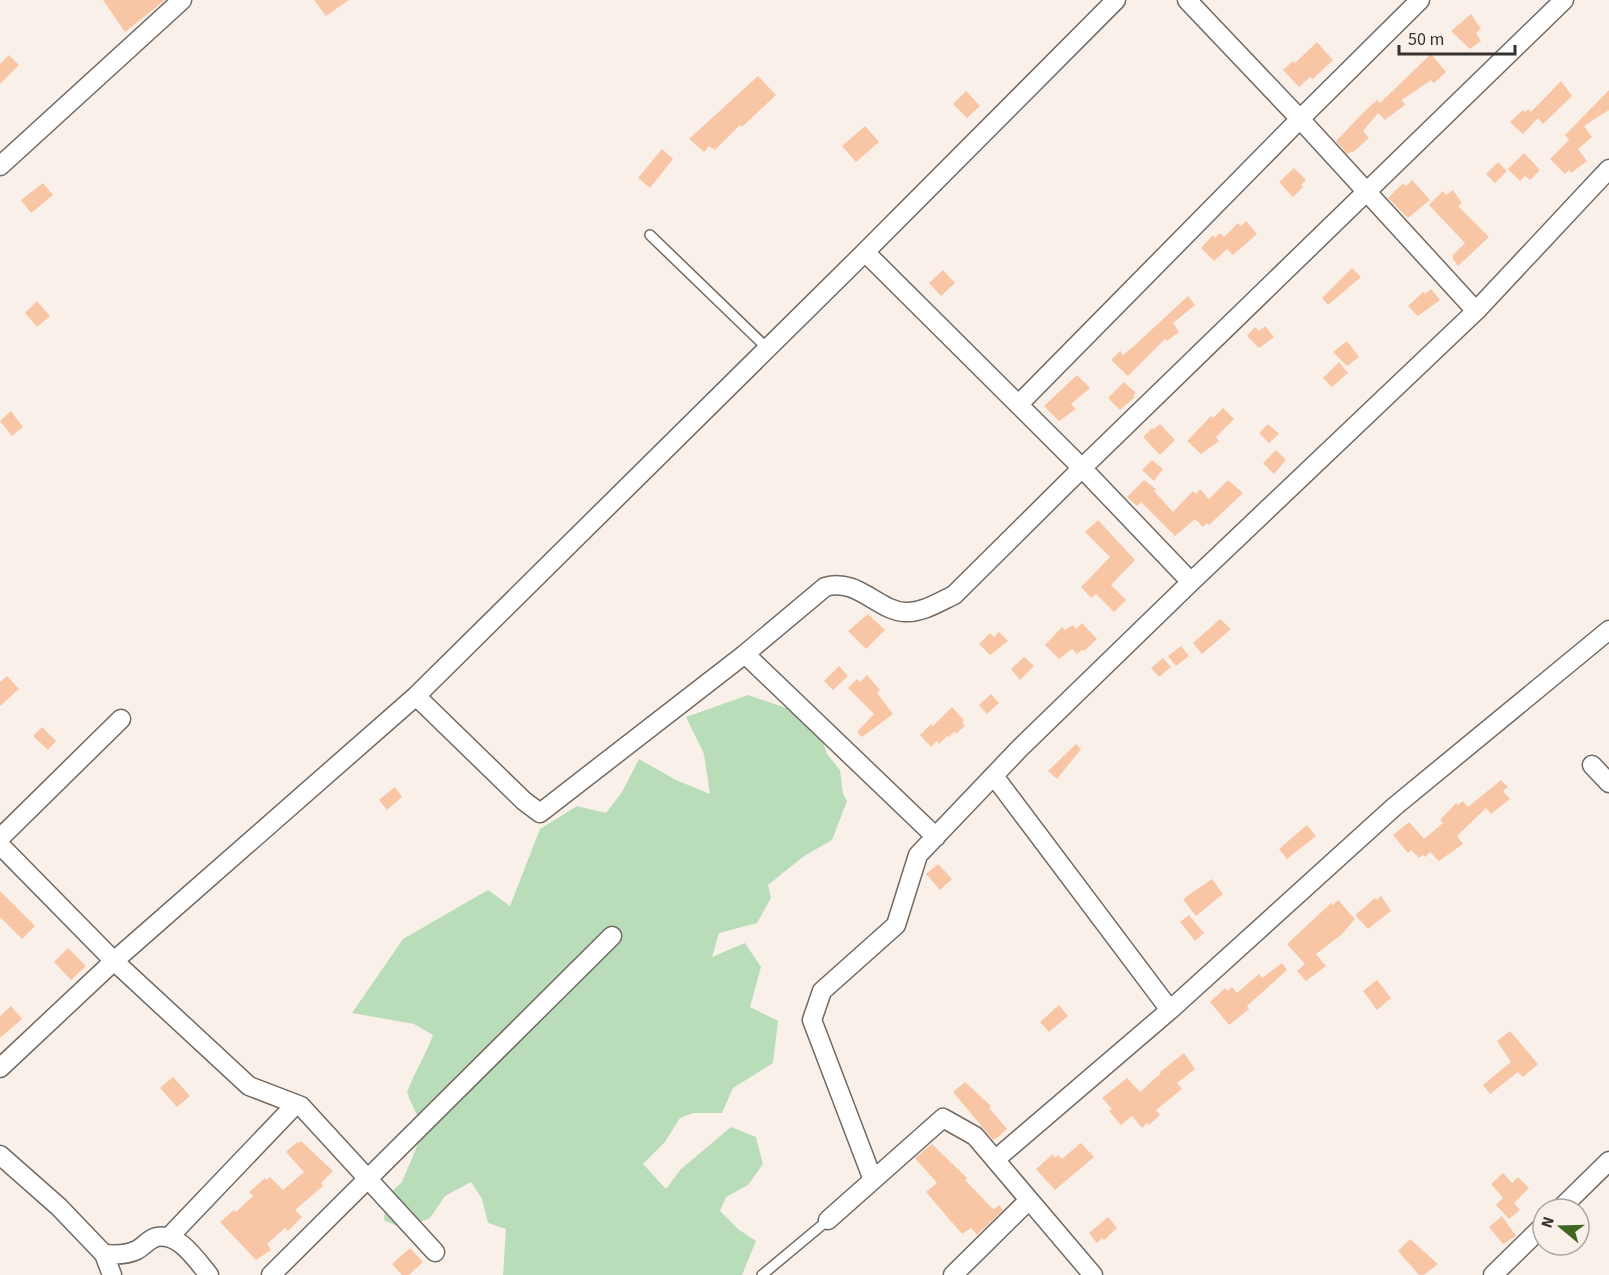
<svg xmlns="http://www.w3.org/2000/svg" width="1609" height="1275" font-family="'Source Sans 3',sans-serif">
<rect width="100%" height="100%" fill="#faf0ea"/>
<path fill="#baddb9" d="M 748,695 L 792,710 L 818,729 L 827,754 L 840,770 L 843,794 L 847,801 L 832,840 L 804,856 L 768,885 L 771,898 L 757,923 L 719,933 L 712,957 L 745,943 L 761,967 L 750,1007 L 778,1021 L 773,1063 L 733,1088 L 722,1113 L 693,1113 L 680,1118 L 665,1142 L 643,1164 L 666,1189 L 681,1169 L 731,1127 L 756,1137 L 763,1164 L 748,1185 L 726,1197 L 720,1211 L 738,1229 L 756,1241 L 742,1275 L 503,1275 L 506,1229 L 488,1223 L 482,1199 L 471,1182 L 445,1196 L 430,1218 L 403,1229 L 384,1220 L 386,1197 L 402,1182 L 417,1146 L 421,1124 L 407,1093 C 414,1072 426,1055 433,1035 L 414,1024 L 352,1013 L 403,939 L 488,890 L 510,906 L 540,829 L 577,806 L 606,813 L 622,792 L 639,759 L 676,780 L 710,794 L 704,754 L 686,717 Z"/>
<path fill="#f8c6a4" d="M 103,0 L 165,0 L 125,32 Z
M 314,0 L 349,0 L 326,16 Z
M 1471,14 L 1481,29 L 1476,33 L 1481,41 L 1470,49 L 1451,31 Z
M 1317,42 L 1333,60 L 1313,79 L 1310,77 L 1299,87 L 1283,70 L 1293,61 L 1295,63 Z
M 1431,54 L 1446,72 L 1434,83 L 1431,80 L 1402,100 L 1405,105 L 1385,120 L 1378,113 L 1363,131 L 1369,138 L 1352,153 L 1351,151 L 1347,154 L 1336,141 L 1366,110 L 1377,100 L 1380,103 Z
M 9,55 L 19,65 L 0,84 L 0,64 Z
M 758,76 L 776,95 L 742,127 L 740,125 L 715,150 L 709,146 L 704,152 L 689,139 Z
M 1561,81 L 1572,96 L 1543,124 L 1538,118 L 1523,134 L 1510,122 L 1523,110 L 1525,112 L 1528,109 L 1531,112 Z
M 1609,90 L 1609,110 L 1584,126 L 1592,137 L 1578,149 L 1587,161 L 1571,173 L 1569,170 L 1565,174 L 1550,159 L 1569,140 L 1565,135 Z
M 966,91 L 980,106 L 967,118 L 953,104 Z
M 865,126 L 879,142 L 856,162 L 842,146 Z
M 662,149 L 673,159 L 650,188 L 638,178 Z
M 1524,153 L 1540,170 L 1530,180 L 1525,176 L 1520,181 L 1508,169 Z
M 1498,162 L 1507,171 L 1495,183 L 1486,174 Z
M 1294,168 L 1306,180 L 1301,185 L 1303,187 L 1293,197 L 1279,182 Z
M 1412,180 L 1430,200 L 1408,218 L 1388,198 L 1403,183 L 1406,186 Z
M 43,183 L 53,195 L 31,213 L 21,200 Z
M 1453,190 L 1462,203 L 1458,206 L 1489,237 L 1458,266 L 1453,259 L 1453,255 L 1465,243 L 1429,205 L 1443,191 L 1446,195 Z
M 1246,221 L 1257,234 L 1233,255 L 1227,249 L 1214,261 L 1201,248 L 1213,235 L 1215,238 L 1220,233 L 1224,237 L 1238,223 L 1241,226 Z
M 1352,268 L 1361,277 L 1328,305 L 1322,298 Z
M 943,270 L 955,283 L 941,296 L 929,283 Z
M 1431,289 L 1440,300 L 1418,316 L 1408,306 L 1423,292 L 1425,294 Z
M 1188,296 L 1195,305 L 1173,323 L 1179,332 L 1167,341 L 1165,339 L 1128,376 L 1111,360 L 1120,351 L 1123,355 L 1135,345 Z
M 37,301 L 50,316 L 37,327 L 25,313 Z
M 1265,326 L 1274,337 L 1259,348 L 1247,336 L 1255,327 L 1259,331 Z
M 1347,341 L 1359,357 L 1347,366 L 1333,352 Z
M 1339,362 L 1348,373 L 1332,387 L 1323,378 Z
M 1077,375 L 1090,388 L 1071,404 L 1076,409 L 1059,421 L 1044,406 Z
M 1124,382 L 1136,393 L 1133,396 L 1135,397 L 1120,410 L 1108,398 Z
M 1223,408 L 1234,419 L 1216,437 L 1219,441 L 1201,454 L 1187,441 L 1211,416 L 1213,418 Z
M 11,411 L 23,427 L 12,436 L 0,421 Z
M 1160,424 L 1175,440 L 1160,455 L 1143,437 L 1152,428 L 1154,429 Z
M 1268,424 L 1279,434 L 1269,443 L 1259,433 Z
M 1276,450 L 1286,460 L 1274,474 L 1263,463 Z
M 1152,460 L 1163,469 L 1154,481 L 1142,470 Z
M 1144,480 L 1156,489 L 1154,491 L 1173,512 L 1193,491 L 1196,494 L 1200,489 L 1209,499 L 1228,480 L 1243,493 L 1209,525 L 1207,523 L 1203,527 L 1195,519 L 1175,536 L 1141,502 L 1137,506 L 1127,497 Z
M 1098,520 L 1135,560 L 1111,585 L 1126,600 L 1114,612 L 1096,594 L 1091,598 L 1081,587 L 1110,557 L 1085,532 Z
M 868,614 L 885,630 L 866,649 L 848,631 Z
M 1220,619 L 1231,629 L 1202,654 L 1193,643 Z
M 1082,623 L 1097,639 L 1084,651 L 1082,650 L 1077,654 L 1072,649 L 1059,659 L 1045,645 L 1062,627 L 1065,630 L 1073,625 L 1076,629 Z
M 999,632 L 1008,641 L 990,655 L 979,644 L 990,633 L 994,637 Z
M 1181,646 L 1189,656 L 1176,666 L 1168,656 Z
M 1024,657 L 1034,666 L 1020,680 L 1011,669 Z
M 1163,658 L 1171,667 L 1159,677 L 1151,668 Z
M 839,666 L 848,676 L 833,690 L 824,681 Z
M 867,675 L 880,690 L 877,693 L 893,714 L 862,737 L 857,732 L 874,714 L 848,688 L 857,679 L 860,682 Z
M 7,676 L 19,689 L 0,706 L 0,682 Z
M 991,694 L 999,703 L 987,714 L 979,705 Z
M 952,707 L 964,720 L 962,722 L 965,726 L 956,734 L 954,732 L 949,737 L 947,736 L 939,744 L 937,741 L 931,747 L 920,735 L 931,724 L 933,726 Z
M 42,727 L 56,741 L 48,750 L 33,736 Z
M 1076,744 L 1081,749 L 1057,779 L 1048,771 Z
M 1501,780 L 1508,787 L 1503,791 L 1510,799 L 1491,814 L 1486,808 L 1457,836 L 1463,844 L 1439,861 L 1430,852 L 1425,857 L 1423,855 L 1419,858 L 1411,850 L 1408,853 L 1393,835 L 1409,822 L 1424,839 L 1443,823 L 1440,820 L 1456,803 L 1458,805 L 1463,801 L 1468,807 Z
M 395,787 L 402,797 L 387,810 L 379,800 Z
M 1307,825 L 1316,836 L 1287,859 L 1279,849 Z
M 938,864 L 952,879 L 940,890 L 926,874 Z
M 1212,879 L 1223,894 L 1196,916 L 1183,899 Z
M 0,891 L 35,926 L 22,939 L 0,917 Z
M 1381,896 L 1391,911 L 1368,929 L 1355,915 L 1375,898 L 1376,900 Z
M 1338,900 L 1355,919 L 1341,935 L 1316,954 L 1326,966 L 1306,981 L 1297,971 L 1305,964 L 1287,944 L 1331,903 L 1333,905 Z
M 1189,915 L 1204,933 L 1195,941 L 1180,922 Z
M 68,948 L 86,966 L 71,980 L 54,962 Z
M 1282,963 L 1287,970 L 1247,1006 L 1249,1009 L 1229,1025 L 1210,1002 L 1225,988 L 1227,991 L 1232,987 L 1237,993 L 1259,974 L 1262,978 Z
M 1377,980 L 1391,998 L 1377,1010 L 1363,991 Z
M 1059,1005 L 1068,1016 L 1049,1032 L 1040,1022 Z
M 11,1006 L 22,1019 L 0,1038 L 0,1016 Z
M 1510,1031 L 1538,1064 L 1523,1077 L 1518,1072 L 1490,1094 L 1483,1085 L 1511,1062 L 1497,1041 Z
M 1184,1053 L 1195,1069 L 1177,1083 L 1182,1089 L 1156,1110 L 1160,1115 L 1149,1125 L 1147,1123 L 1142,1128 L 1132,1116 L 1121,1125 L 1109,1111 L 1112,1109 L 1102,1098 L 1127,1078 L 1140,1092 L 1161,1073 L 1160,1072 Z
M 173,1077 L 190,1096 L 177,1107 L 160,1088 Z
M 965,1082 L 991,1106 L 989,1108 L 1007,1129 L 998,1137 L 993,1140 L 953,1092 Z
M 301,1141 L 333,1171 L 321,1183 L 323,1186 L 295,1210 L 302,1217 L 288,1231 L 285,1228 L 267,1244 L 271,1250 L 256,1260 L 220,1222 L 234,1210 L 236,1212 L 253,1196 L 249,1192 L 265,1178 L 267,1180 L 270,1177 L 283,1190 L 304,1172 L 286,1152 L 297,1142 L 299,1143 Z
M 1081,1143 L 1094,1157 L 1055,1190 L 1036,1169 L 1053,1154 L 1055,1158 L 1058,1155 L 1062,1159 Z
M 932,1144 L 967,1178 L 965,1180 L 992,1208 L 994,1209 L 999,1205 L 1003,1210 L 977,1235 L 971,1228 L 962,1234 L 926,1192 L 937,1183 L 915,1158 Z
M 1503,1173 L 1512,1183 L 1518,1177 L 1529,1188 L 1514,1203 L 1520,1210 L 1509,1219 L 1496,1205 L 1503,1198 L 1491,1184 Z
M 1502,1216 L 1516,1236 L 1503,1244 L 1489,1227 Z
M 1108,1217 L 1117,1228 L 1104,1240 L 1102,1238 L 1097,1243 L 1089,1233 Z
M 1410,1239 L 1438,1264 L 1424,1275 L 1419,1275 L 1398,1251 Z
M 410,1248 L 423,1262 L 409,1275 L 402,1275 L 392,1264 Z"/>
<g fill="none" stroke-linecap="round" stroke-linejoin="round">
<defs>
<path id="service" d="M 650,235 L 768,349
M 762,1275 L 828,1220"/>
<path id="minor" d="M 1187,0 L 1300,119 L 1476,311
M 0,166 L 182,0
M 865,252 L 1082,468 L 1191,582
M 1019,404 L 1300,119 L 1420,0
M 745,654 L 825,587 C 857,577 878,611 905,612 C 922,613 939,602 954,595 L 1082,468 L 1564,0
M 416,696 L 524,801 L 540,813 L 745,654 L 936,837
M 1592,765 L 1609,783
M 994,776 L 1170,1010
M 0,838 L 121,719
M 0,845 L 114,961 L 249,1086 L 301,1106 L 435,1252
M 0,1068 L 114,961 L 416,696 L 865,252 L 1116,0
M 0,1155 L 59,1207 L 104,1254 C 115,1255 127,1255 137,1250 C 144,1246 150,1238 157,1237 C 179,1232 197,1261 209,1275
M 996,1159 L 1170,1010 L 1394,807 L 1609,630
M 873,1180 L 812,1020 L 822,991 L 896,925 L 918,855 L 1020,748 L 1191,582 L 1476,311 L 1609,169
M 1560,1209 L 1609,1161
M 828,1220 L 943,1118 L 975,1136 L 1093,1275
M 169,1237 L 296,1104
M 104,1254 L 112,1275
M 271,1275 L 612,936
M 953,1275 L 1029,1200
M 1493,1275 L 1543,1226"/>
</defs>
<use href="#service" stroke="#716963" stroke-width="12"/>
<use href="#minor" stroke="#716963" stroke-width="21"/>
<use href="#service" stroke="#fff" stroke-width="9"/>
<use href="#minor" stroke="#fff" stroke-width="18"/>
</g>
<g transform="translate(1561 1227) rotate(289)"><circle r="28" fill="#faf0ea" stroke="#aba49f" stroke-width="1.5"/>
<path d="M0-4.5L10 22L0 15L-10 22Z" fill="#41661f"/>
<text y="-9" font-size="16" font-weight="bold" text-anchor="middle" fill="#34312e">N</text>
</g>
<path d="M1399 45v9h116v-9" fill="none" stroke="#34312e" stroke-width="3"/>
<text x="1408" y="45" font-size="18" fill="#34312e" stroke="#faf0ea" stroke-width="4.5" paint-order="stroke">50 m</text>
</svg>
